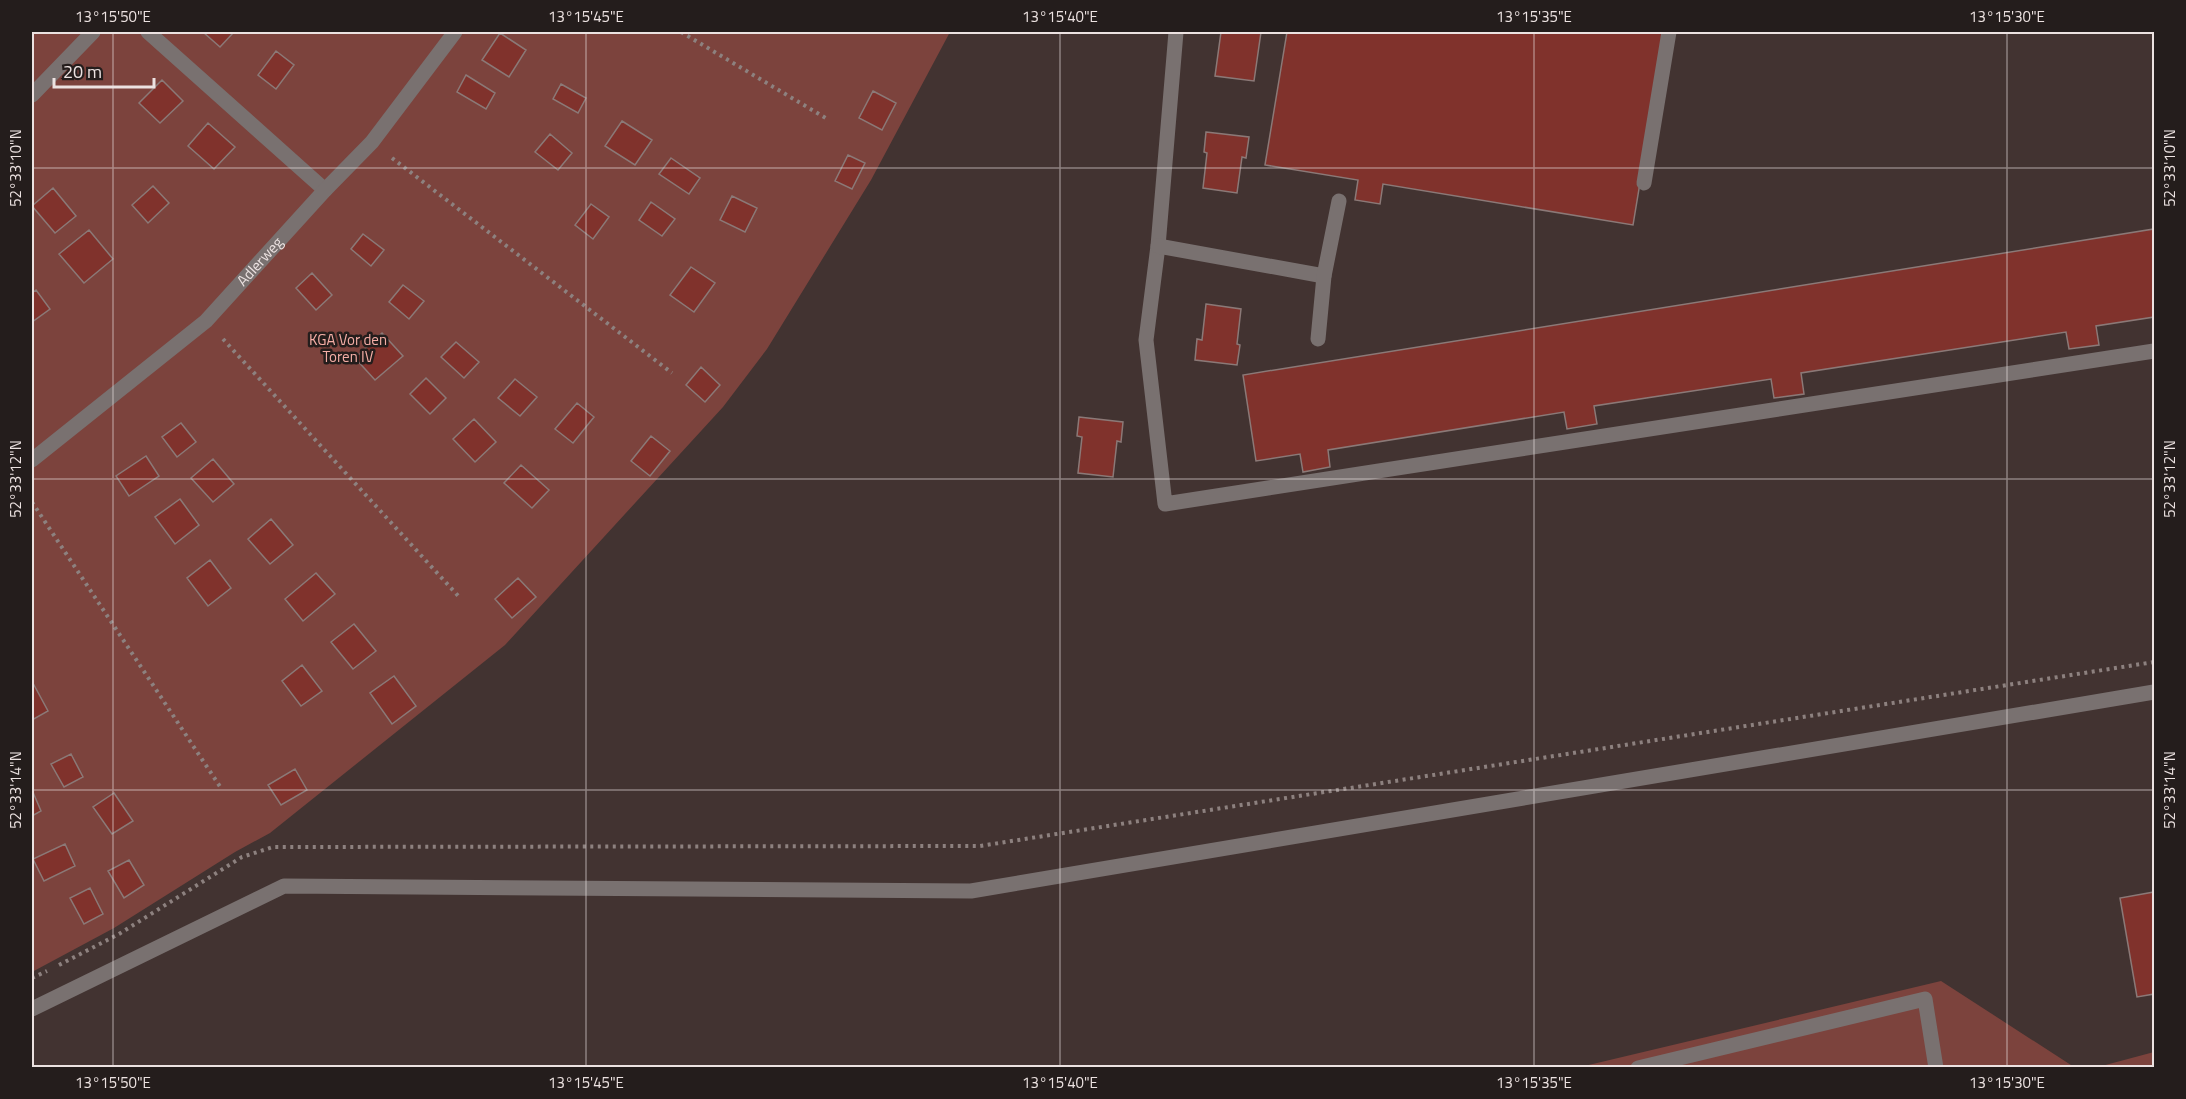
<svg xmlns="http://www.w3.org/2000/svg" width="2186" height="1099" font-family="'Titillium Web',sans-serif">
<rect width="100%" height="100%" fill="#423331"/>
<path fill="#7c433d" d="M 32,32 L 950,32 L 871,180 L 767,349 L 723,407 L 505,645 L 270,833 L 235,852 L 114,928 L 32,972 Z
M 1941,981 L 2074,1067 L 1576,1068 Z
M 2154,1052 L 2154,1067 L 2098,1067 Z"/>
<path fill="#80322c" stroke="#8b7977" stroke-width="1.5" d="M 203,32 L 234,32 L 220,47 Z
M 1221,32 L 1261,32 L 1254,81 L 1215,76 Z
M 1287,32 L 1665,32 L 1633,225 L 1383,184 L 1380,204 L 1355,200 L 1358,180 L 1265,165 Z
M 500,33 L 526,50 L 509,77 L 482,60 Z
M 276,51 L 294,65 L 276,89 L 258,75 Z
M 466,75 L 495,93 L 486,109 L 457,92 Z
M 162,80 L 183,101 L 160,123 L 139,103 Z
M 561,84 L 586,98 L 578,113 L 553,99 Z
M 873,91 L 896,103 L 882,130 L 859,118 Z
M 622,121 L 652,140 L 635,165 L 605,146 Z
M 208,123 L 235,147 L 214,169 L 188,146 Z
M 1206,132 L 1249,137 L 1246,158 L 1242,157 L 1237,193 L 1203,188 L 1207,153 L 1204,152 Z
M 550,134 L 572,153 L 558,170 L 535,152 Z
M 848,155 L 865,163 L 852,189 L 835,181 Z
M 671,158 L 700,178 L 689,194 L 659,174 Z
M 153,186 L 169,203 L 148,223 L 132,205 Z
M 53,188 L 76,216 L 55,233 L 32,206 Z
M 732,196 L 757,208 L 745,232 L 720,220 Z
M 651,202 L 675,219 L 662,236 L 639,220 Z
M 591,204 L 609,217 L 593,239 L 575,225 Z
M 2154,229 L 2154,317 L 2096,326 L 2099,345 L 2069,349 L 2066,332 L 1801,373 L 1804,394 L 1774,398 L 1771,379 L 1594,406 L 1597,424 L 1567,429 L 1564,412 L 1328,450 L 1330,467 L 1303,472 L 1300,454 L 1256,461 L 1243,375 Z
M 89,230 L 113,259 L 84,283 L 59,254 Z
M 363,234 L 384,250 L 371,266 L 351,249 Z
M 691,267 L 715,283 L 694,312 L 670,295 Z
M 312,273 L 332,295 L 316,310 L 296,288 Z
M 403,285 L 424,301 L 409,319 L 389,302 Z
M 36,290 L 50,309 L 32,322 L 32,293 Z
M 1206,304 L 1241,309 L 1237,344 L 1240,345 L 1237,365 L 1195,360 L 1197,339 L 1202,340 Z
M 382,333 L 403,356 L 375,380 L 355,358 Z
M 456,342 L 479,362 L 464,378 L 441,357 Z
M 701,367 L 720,385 L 705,402 L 686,385 Z
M 426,378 L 446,398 L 430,414 L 410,394 Z
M 515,379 L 537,397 L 520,416 L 498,398 Z
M 577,403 L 594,417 L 573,443 L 555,429 Z
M 1079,417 L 1123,422 L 1121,442 L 1117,441 L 1113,477 L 1078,473 L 1082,437 L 1077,436 Z
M 474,419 L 496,442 L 475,462 L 453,439 Z
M 181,423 L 196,442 L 177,457 L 162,437 Z
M 651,436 L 670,451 L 650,476 L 631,461 Z
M 146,456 L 159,476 L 129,496 L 116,476 Z
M 213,459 L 234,484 L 213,502 L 191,478 Z
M 521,465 L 549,490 L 532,508 L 504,483 Z
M 180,499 L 199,525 L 175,544 L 155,517 Z
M 271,519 L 293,545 L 270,564 L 248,539 Z
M 210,560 L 231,588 L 208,606 L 187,578 Z
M 316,573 L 335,594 L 303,621 L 285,599 Z
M 518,578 L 536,597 L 512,618 L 495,599 Z
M 354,624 L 376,651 L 353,669 L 331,642 Z
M 302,665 L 322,691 L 301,706 L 282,681 Z
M 394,676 L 416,706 L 392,724 L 370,693 Z
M 34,685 L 48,711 L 32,720 L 32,686 Z
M 71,754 L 83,777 L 64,787 L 51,764 Z
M 295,769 L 307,790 L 281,805 L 268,785 Z
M 32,790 L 41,811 L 32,816 Z
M 114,793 L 133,821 L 112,834 L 93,807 Z
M 65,844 L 75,866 L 44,881 L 33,859 Z
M 129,860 L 144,885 L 124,898 L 108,871 Z
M 90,888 L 103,914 L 84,924 L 70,898 Z
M 2154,892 L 2154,994 L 2137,997 L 2120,898 Z"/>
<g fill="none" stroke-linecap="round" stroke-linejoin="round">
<path stroke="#8d817f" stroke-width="4" stroke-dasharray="3 4.5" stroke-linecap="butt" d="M 681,32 L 829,120
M 392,158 L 672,373
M 223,339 L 461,599
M 32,502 L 221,788
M 59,965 L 119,934 L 242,857 L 273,847 L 980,846 L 2154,662
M 32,978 L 47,971"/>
<g stroke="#797170" stroke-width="15">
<path d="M 148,32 L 325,190"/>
<path d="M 1176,32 L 1158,246 L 1146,340 L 1165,504 L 2154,351"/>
<path d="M 32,95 L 93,32"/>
<path d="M 1644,183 L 1669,32"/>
<path d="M 1158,246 L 1324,276"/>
<path d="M 1318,339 L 1324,276 L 1339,201"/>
<path id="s1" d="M 32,460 L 206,321 L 325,190 L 372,142 L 455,32"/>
<path d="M 32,1009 L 284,886 L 971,891 L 2154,692"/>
<path d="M 1638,1068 L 1925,999 L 1936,1068"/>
</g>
</g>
<path fill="none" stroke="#ece2e1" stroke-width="1.5" stroke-opacity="0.45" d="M 113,32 L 113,1068M 586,32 L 586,1068M 1060,32 L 1060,1068M 1534,32 L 1534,1068M 2007,32 L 2007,1068M 32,168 L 2154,168M 32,479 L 2154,479M 32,790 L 2154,790"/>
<g text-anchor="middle" stroke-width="5" stroke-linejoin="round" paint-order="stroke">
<g font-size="15" fill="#ece2e1" stroke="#241d1c">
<text dy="5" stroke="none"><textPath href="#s1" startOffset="303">Adlerweg</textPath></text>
</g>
<g font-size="15" fill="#f5aea6" stroke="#241d1c">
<text x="348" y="345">KGA Vor den<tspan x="348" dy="17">Toren IV</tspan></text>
</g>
</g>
<rect width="2186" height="1099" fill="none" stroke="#241d1c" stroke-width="66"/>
<path d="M54 78v9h100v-9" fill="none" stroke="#ece2e1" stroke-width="3"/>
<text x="63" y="78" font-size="18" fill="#ece2e1" stroke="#241d1c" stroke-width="4.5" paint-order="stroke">20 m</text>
<rect x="33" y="33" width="2120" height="1033" fill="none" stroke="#ece2e1" stroke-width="2"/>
<g font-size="15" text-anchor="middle" fill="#ece2e1">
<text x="113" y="22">13°15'50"E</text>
<text x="586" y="22">13°15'45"E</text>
<text x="1060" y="22">13°15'40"E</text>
<text x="1534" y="22">13°15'35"E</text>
<text x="2007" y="22">13°15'30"E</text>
<text transform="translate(2170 168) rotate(-90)" y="5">52°33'10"N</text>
<text transform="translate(16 168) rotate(-90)" y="5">52°33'10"N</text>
<text transform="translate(2170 479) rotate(-90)" y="5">52°33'12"N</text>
<text transform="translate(16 479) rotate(-90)" y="5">52°33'12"N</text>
<text transform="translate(2170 790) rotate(-90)" y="5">52°33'14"N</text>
<text transform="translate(16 790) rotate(-90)" y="5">52°33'14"N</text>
<text x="113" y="1088">13°15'50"E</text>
<text x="586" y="1088">13°15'45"E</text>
<text x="1060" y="1088">13°15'40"E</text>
<text x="1534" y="1088">13°15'35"E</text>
<text x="2007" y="1088">13°15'30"E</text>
</g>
</svg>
